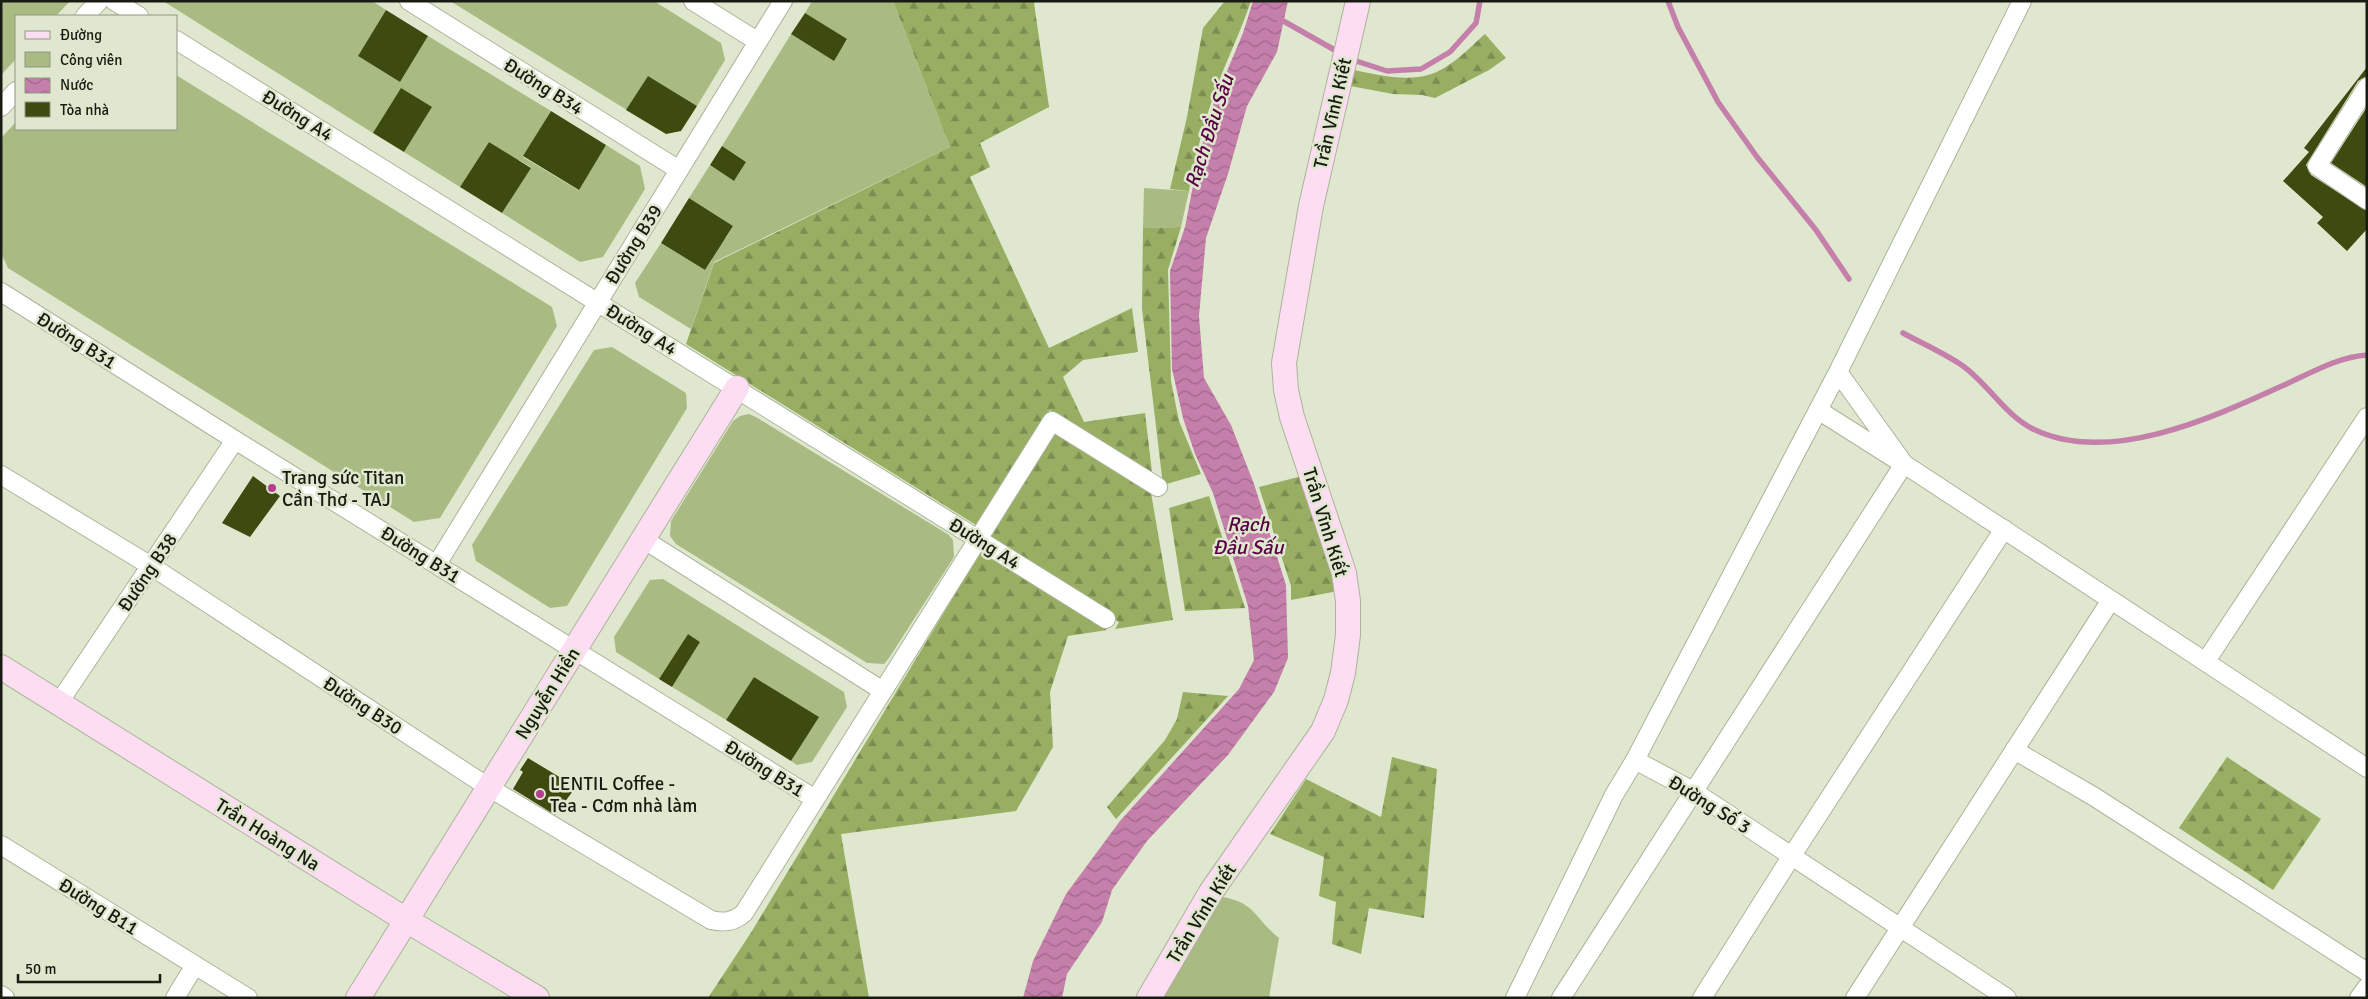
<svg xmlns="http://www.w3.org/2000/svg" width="2368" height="999" font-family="Signika,sans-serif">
<defs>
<pattern id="forest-firs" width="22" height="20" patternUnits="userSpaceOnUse" patternTransform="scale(1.25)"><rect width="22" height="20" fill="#98ae63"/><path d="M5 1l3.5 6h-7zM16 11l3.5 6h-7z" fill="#7b8d50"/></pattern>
<pattern id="water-waves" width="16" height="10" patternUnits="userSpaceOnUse" patternTransform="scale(1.25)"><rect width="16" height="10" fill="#c57fab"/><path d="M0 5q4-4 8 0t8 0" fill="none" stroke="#9f678a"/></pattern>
</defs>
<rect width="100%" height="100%" fill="#dfe8ce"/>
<path fill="#a9bb82" d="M 1,1 L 70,1 L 56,16 L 16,16 L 16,59 L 1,75 Z
M 163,1 L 372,1 L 386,10 L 358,56 L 400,82 L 428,36 L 551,111 L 523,157 L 578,190 L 606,145 L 640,166 L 645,189 L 603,257 L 580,262 L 502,213 L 531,167 L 519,160 L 491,206 L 480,199 L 508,154 L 489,142 L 460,187 L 404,152 L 432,107 L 373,133 Z
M 450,1 L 654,1 L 721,43 L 725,60 L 697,106 L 648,76 L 627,110 Z
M 812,1 L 893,1 L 950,147 L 714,262 L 691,329 L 639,297 L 635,283 L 661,243 L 705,270 L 712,260 L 668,232 L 681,211 L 726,238 L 733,226 L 689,198 L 710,165 L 734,181 L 746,162 L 722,146 L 791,34 L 833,60 L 847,40 L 805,13 Z
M 176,75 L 552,307 L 557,326 L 440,518 L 414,522 L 8,268 L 1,253 L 1,138 L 16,122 L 16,129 L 176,129 Z
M 1144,188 L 1189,191 L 1181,227 L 1143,228 Z
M 612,347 L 686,393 L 687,408 L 567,606 L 550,608 L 476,561 L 472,545 L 594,350 Z
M 749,414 L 756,417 L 949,535 L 953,540 L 954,557 L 889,658 L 884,664 L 867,663 L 676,544 L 670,536 L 671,521 L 733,421 L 740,416 Z
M 663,579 L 844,692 L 847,707 L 812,762 L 797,765 L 791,761 L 818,717 L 754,677 L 726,720 L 672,687 L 700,642 L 688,634 L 659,679 L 616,652 L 614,637 L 650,580 Z
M 1216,896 C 1256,901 1252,916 1279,938 L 1269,998 L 1160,998 Z"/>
<path fill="url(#forest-firs)" d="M 893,1 L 1037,1 L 1034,3 L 1049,107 L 980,143 L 990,167 L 970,177 L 1049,348 L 1132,308 L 1138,352 L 1083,360 L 1063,377 L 1084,422 L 1145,413 L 1152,472 L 1050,410 L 976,525 L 686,344 L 714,263 L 950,147 Z
M 1225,1 L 1251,1 C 1240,34 1224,65 1213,98 C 1202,128 1195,159 1189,191 L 1170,189 L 1187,117 L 1203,28 Z
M 1485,34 L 1506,58 L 1489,70 L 1435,98 L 1422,95 L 1393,94 L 1345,85 L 1350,69 C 1373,74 1405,82 1428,75 C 1450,69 1468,49 1485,34 Z
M 1181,227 L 1168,270 L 1171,381 L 1179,421 L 1201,474 L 1163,485 L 1142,309 L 1143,228 Z
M 1054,431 L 1151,493 L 1173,620 L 1115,629 L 1119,622 L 991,537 Z
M 1302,476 L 1338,591 L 1291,600 L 1291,586 L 1259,487 Z
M 1209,496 L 1245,608 L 1185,611 L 1169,508 Z
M 981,551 L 1107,630 L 1068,636 L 1050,692 L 1053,747 L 1016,811 L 841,834 L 869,998 L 708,998 L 752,931 Z
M 1183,692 L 1228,696 L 1116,819 L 1107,807 L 1165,740 L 1177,719 Z
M 1392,757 L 1437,769 L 1424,918 L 1369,908 L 1361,954 L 1332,944 L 1336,902 L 1319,896 L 1324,857 L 1270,834 L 1306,779 L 1381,817 Z
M 2227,757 L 2321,819 L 2273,890 L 2179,828 Z"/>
<path fill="url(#water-waves)" d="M 1253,1 L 1288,1 L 1277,52 L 1247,106 L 1228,174 L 1206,238 L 1199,316 L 1204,378 L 1231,425 L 1254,484 L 1286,585 L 1288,658 L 1274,692 L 1228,755 L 1147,841 L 1112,890 L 1102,922 L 1067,974 L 1062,998 L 1023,998 L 1033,961 L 1066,894 L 1120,821 L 1239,689 L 1254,660 L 1248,606 L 1213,493 L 1195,454 L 1183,418 L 1172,369 L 1170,271 L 1185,227 L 1198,160 L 1214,102 L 1243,33 Z"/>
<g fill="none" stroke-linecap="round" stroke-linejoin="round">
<path stroke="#c57fab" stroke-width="5.5" d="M 1668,1 L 1678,27 L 1718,102 L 1757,157 L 1816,230 L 1849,279
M 1278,18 L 1340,53
M 1350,59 L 1387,71 L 1421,69 L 1450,52 L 1476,23 L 1480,1
M 1903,333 C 1923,344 1944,353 1963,366 C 1988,384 2005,415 2033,429 C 2108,466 2212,418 2282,386 C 2309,374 2337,357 2367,355"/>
</g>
<path fill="#3d4b10" d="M 386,10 L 428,36 L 400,82 L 358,56 Z
M 805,13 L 847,39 L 834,61 L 791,34 Z
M 2367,67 L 2367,76 L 2358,81 L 2306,165 L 2311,175 L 2367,211 L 2367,229 L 2347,251 L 2317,223 L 2323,217 L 2283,181 L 2309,152 L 2304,148 Z
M 648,76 L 697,106 L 681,131 L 666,134 L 626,110 Z
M 401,88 L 432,107 L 404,152 L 373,133 Z
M 2367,107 L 2367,187 L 2331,163 Z
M 551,111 L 606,145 L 579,190 L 523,156 Z
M 489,142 L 531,168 L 502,213 L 460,187 Z
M 722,146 L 746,162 L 734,181 L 710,165 Z
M 689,198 L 733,226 L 705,270 L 661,243 Z
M 253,476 L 280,496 L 250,537 L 222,523 Z
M 688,634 L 700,642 L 672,687 L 659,679 Z
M 754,677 L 819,717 L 791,761 L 726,720 Z
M 528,758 L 576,787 L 555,815 L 513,789 L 523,772 L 520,770 Z"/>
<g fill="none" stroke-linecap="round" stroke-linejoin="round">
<defs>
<path id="street" d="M 114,1 L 139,16
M 409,1 L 679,170
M 693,1 L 757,41
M 85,16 L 99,1
M 176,40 L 1106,619
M 2367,87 L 2317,166 L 2367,200
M 1,107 L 16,91
M 1,292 L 235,440 L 815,799
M 1838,372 L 1904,464
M 1818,410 L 1897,460
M 1,475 L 151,566 L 488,787 L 711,920 C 724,923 734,922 744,913 L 1052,421 L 1158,487
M 643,539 L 883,691
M 437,564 L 783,1
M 2206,661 L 2367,417
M 58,704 L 235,440
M 2014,750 L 2093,796 L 2367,972
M 1635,760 L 1838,372 L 2022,1
M 1,845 L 248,998
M 1,995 L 5,998
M 175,998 L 195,965
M 1515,998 L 1614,795 L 1635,760 L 1693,791 L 2007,998
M 1561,998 L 1904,464 L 2367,768
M 1702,998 L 1791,857 L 2004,529
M 1855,998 L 2111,600
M 2359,998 L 2367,987"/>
<path id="secondary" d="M 1,667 L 406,920 L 537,998
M 358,998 L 737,388
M 1149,998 L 1211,892 L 1323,731 L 1336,700 L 1343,673 L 1348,635 L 1348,601 L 1344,573 L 1292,417 L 1286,390 L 1284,363 L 1311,206 L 1358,1"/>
</defs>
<use href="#street" stroke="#abb49a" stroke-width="20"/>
<use href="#secondary" stroke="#abb49a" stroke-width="26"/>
<use href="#street" stroke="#fff" stroke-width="18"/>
<use href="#secondary" stroke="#fdddf2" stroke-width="24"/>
</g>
<g fill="#b53c91" stroke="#dfe8ce" stroke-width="2">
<circle cx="272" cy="488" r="5"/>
<circle cx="540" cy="794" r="5"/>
</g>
<g text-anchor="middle" stroke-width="5" stroke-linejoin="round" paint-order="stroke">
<g font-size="19" fill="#181b12" stroke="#dfe8ce">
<text transform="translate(544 86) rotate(32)" y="7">Đường B34</text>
<text transform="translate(1332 113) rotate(-77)" y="7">Trần Vĩnh Kiết</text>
<text transform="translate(298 115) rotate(32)" y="7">Đường A4</text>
<text transform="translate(633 244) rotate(-58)" y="7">Đường B39</text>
<text transform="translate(642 329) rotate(32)" y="7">Đường A4</text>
<text transform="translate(77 340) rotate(32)" y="7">Đường B31</text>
<text transform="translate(1326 522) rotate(73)" y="7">Trần Vĩnh Kiết</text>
<text transform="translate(985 543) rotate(32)" y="7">Đường A4</text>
<text transform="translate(421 554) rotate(32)" y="7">Đường B31</text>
<text transform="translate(147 572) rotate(-56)" y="7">Đường B38</text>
<text transform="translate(547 693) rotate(-58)" y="7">Nguyễn Hiền</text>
<text transform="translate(363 705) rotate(33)" y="7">Đường B30</text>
<text transform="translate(765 768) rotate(32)" y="7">Đường B31</text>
<text transform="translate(1710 804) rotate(32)" y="7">Đường Số 3</text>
<text transform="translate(268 834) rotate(32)" y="7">Trần Hoàng Na</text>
<text transform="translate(99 906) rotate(32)" y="7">Đường B11</text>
<text transform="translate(1201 913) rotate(-58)" y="7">Trần Vĩnh Kiết</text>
</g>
<g font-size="19" fill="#181b12" stroke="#dfe8ce" text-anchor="start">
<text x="282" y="484">Trang sức Titan<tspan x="282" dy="22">Cần Thơ - TAJ</tspan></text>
<text x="550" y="790">LENTIL Coffee -<tspan x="550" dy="22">Tea - Cơm nhà làm</tspan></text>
</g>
<g font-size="20" font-style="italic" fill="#580043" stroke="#dfe8ce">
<text transform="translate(1209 131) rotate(-72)" y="7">Rạch Đầu Sấu</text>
<text x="1248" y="531">Rạch<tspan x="1248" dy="23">Đầu Sấu</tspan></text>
</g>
</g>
<rect width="2368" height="999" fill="none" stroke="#181b12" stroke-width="5"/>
<rect x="15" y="15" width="162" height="115" fill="#dfe8ce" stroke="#8f9683"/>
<rect x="25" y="31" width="25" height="8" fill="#fdddf2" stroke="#8f9683"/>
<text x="60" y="40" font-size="15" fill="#181b12">Đường</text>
<rect x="25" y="52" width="25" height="15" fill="#a9bb82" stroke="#8f9683"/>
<text x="60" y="65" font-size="15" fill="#181b12">Công viên</text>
<rect x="25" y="78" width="25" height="15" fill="url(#water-waves)" stroke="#8f9683"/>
<text x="60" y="90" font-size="15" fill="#181b12">Nước</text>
<rect x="25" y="102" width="25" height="15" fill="#3d4b10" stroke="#8f9683"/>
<text x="60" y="115" font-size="15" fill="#181b12">Tòa nhà</text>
<path d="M18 974v8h142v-8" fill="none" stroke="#181b12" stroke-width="2.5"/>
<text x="25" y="974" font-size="15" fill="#181b12" stroke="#dfe8ce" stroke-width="4" paint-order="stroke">50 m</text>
</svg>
